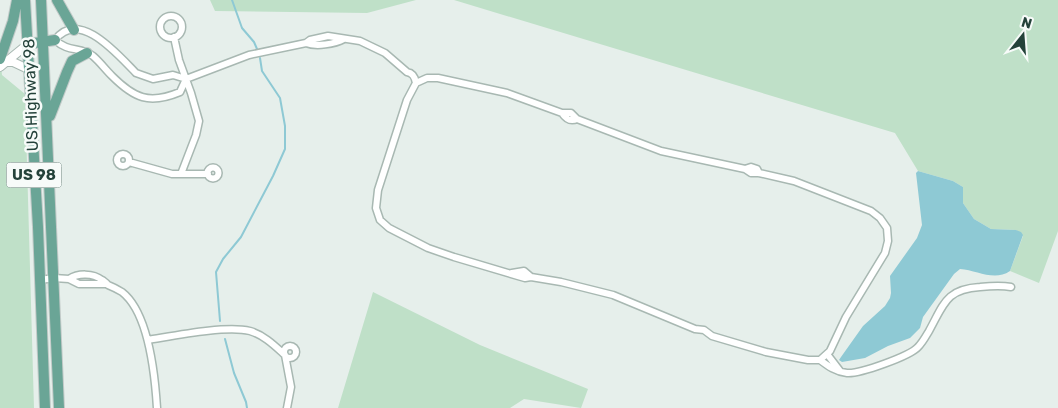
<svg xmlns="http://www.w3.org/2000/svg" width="1058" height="408" font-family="Rubik,sans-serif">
<rect width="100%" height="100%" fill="#e6efeb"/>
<path fill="#bfe0c8" d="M 210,0 L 416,0 L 367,13 L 215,11 Z
M 454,0 L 1058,0 L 1058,231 L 1039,283 L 1010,271 L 1023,236 L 1016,230 L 991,229 L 974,219 L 963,203 L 963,187 L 953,181 L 918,171 L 895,133 Z
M 0,57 L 2,75 L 25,94 L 34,408 L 0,408 Z
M 373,292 L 480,345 L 588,389 L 581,408 L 524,399 L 510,408 L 338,408 Z"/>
<path fill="#8ec9d4" d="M 918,171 L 953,181 L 963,187 L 963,203 L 974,219 L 991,229 L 1016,230 L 1021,232 L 1023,235 L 1010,271 C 994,282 977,270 960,269 L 954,274 L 923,317 L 920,328 L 910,338 L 888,346 L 865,358 L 842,362 L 839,360 L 841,357 L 863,326 L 885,306 L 890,298 L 891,293 L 890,276 L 917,238 L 922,225 L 916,173 Z"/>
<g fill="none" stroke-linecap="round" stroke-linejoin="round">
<path stroke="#8ec9d4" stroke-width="2" d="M 232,0 L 242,28 L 254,42 L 257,49
M 220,321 L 216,272 L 223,259 L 241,237 L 273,176 L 285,149 L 285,126 L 280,98 L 262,71 L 260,58
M 225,339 L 234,373 L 246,402 L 247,408"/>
<defs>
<path id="minor" d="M160 27a11 11 0 1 1 22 0a11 11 0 1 1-22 0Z
M 174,37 L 179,60 L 191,93 L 199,121 L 196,135 L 181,174
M 306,43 C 316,47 335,44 344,39
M 427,78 L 438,78 L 507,93 L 562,113 C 566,119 570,122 577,119 L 661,151 L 745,169 L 751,173 L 759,173 L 794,181 L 871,211 L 880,218 L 887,228 L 888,241 L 885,253 L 846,317 L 830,351 L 820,360 L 808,360 L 766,352 L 712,336 L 704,330 L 695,329 L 613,295 L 561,282 L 531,277 L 525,278 L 518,276 L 454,257 L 428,248 L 389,228 L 380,220 L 376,208 L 378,190 L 407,100 L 416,83 Z
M 186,79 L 180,92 C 149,105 134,98 112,76 C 105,69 100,62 93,56 C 80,46 69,53 55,40 C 79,8 118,55 136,73 L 153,79 L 173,75 L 186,79 L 249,55 L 306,43 L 310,40 L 328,36 L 360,41 L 385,53 L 407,72 C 413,73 415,77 416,83
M 562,113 L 571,113 L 577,119
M117 160a6 6 0 1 1 12 0a6 6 0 1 1-12 0Z
M 129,162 L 172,174 L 208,174
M207.5 173a5.5 5.5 0 1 1 11 0a5.5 5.5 0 1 1-11 0Z
M 745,169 L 751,167 L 757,169 L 759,173
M 512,273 L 524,271 L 531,277
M 69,279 C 78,273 93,273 102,280 C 104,281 106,283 108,285 C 113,287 117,289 122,292 C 149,313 155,376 157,408
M 40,280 L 54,278 L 69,279 L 79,284 L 106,284
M 148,340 C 173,336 226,325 250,331 C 264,335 275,346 285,355 L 291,387 L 287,408
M284 352a6 6 0 1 1 12 0a6 6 0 1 1-12 0Z
M 827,354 L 840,371
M 820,360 C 828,366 836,372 847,373 C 860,374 910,356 918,347 C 923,342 926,336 929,331 C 944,304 946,289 980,287 C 990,286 1000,285 1011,287"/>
<path id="tertiary" d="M 6,62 L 13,62 L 28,69
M 0,67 L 28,44"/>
<path id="primary" d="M 25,0 L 38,227 L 45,408
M 41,0 L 59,408
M 57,0 L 74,30
M 28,44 L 55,40
M 0,59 L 13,21 L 17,0
M 50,116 L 67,72 L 72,61 L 87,53"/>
</defs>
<use href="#minor" stroke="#a8b8b2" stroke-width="9"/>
<use href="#tertiary" stroke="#a8b8b2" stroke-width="10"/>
<use href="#primary" stroke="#c2cac8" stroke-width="12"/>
<use href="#minor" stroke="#fff" stroke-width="6"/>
<use href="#tertiary" stroke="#fff" stroke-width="8"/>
<use href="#primary" stroke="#6aa596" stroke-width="10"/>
</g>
<g text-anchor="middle" stroke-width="5" stroke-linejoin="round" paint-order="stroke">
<rect fill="#f7fbf9" stroke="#637a73" stroke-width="1" x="6.5" y="162.5" width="55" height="25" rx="4"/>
<g font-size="15" font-weight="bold" fill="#24423a">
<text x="34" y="180">US 98</text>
</g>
<g font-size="16" fill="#24423a" stroke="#f7fbf9">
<text transform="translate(30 95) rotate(-92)" y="6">US Highway 98</text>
</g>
</g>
<g transform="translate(1023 35) rotate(17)" stroke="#f7fbf9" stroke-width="4" paint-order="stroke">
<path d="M0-4L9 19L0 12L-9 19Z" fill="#24423a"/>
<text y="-8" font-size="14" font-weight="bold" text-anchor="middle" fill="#24423a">N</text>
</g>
</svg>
